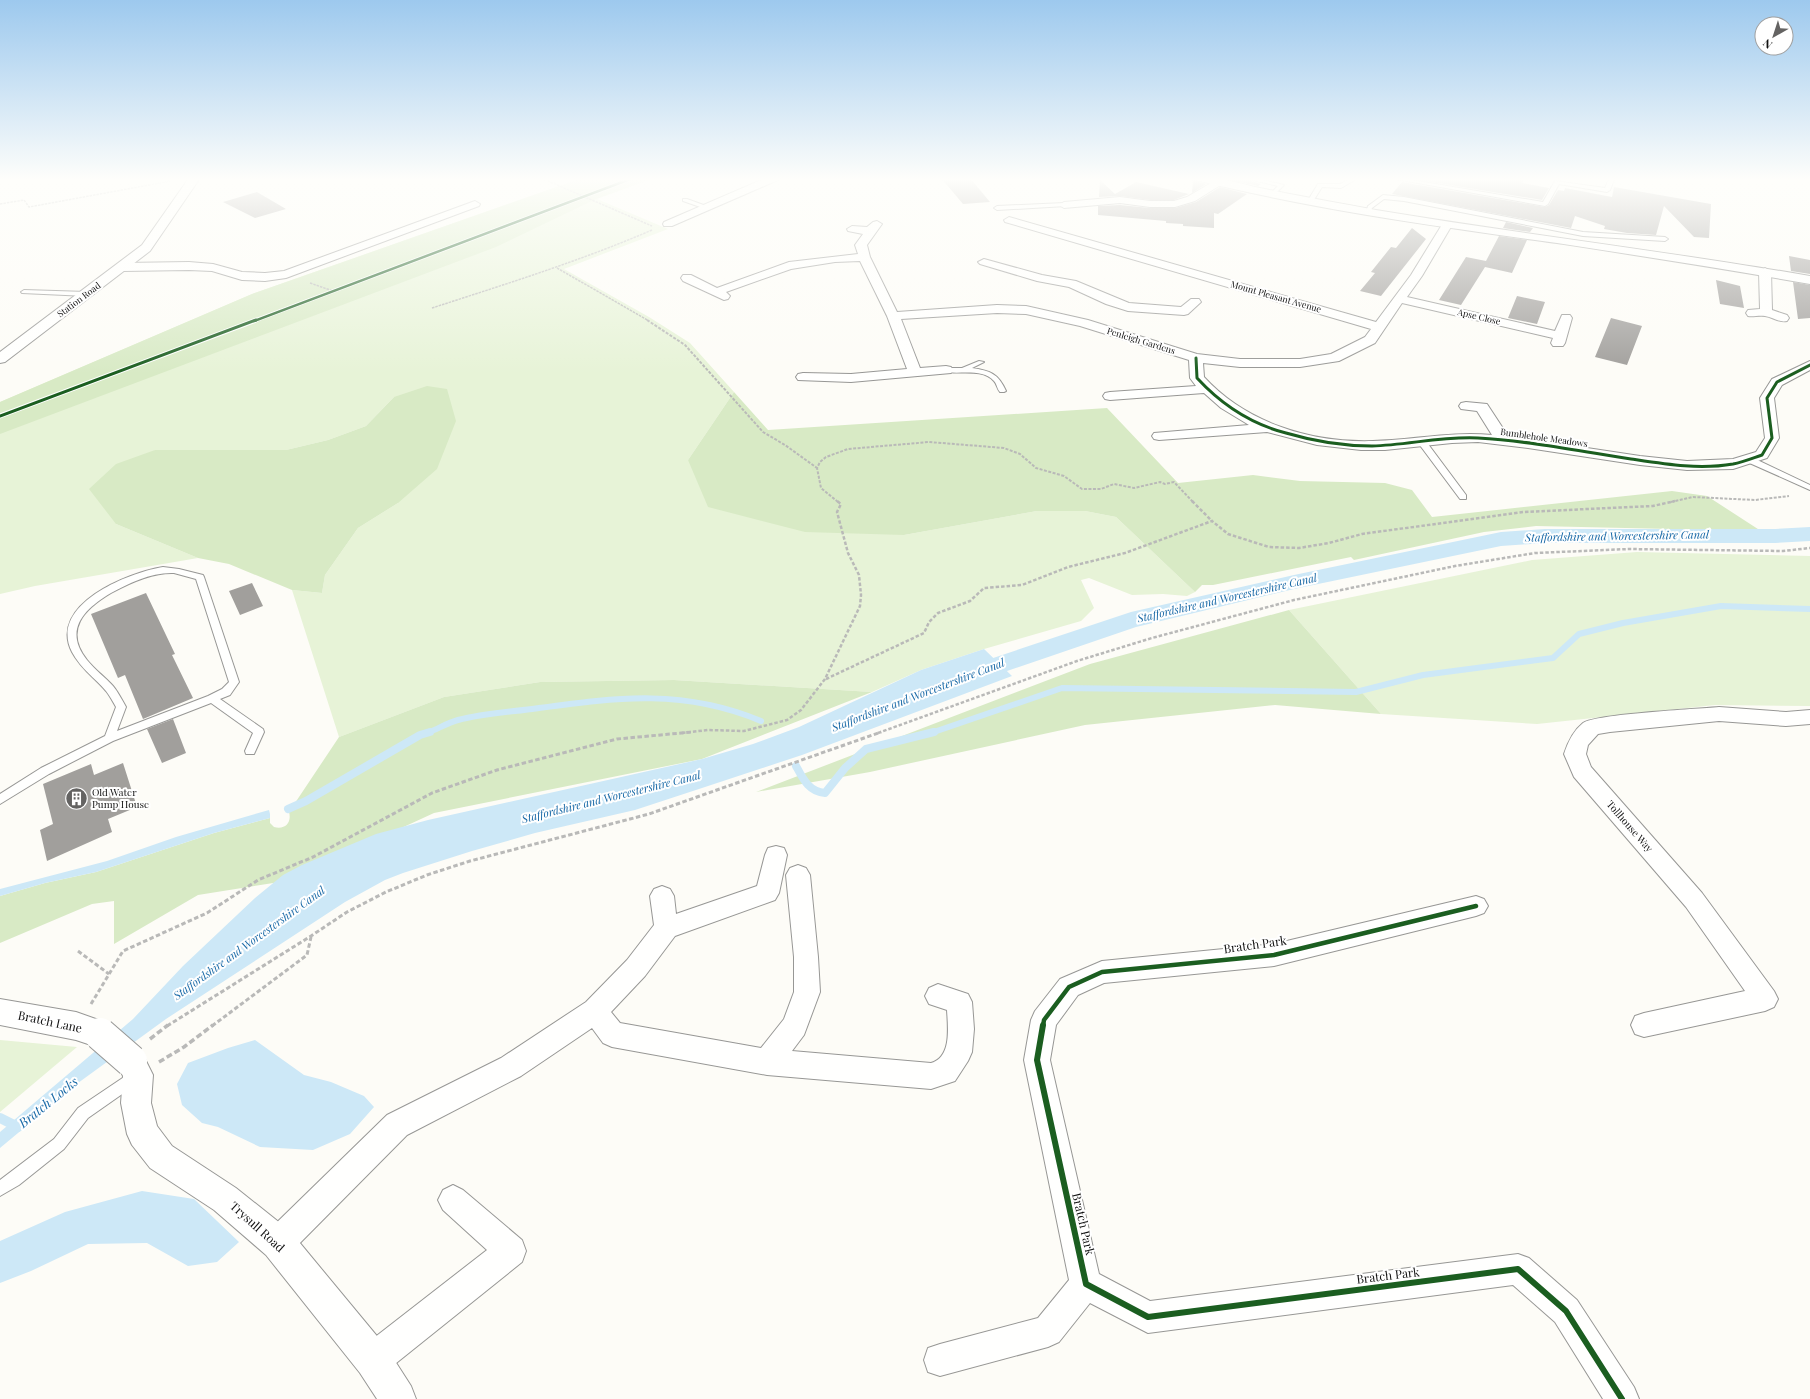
<svg xmlns="http://www.w3.org/2000/svg" width="1810" height="1399" font-family="'Playfair Display',serif">
<rect width="100%" height="100%" fill="#fdfcf7"/>
<path fill="#e7f3d7" d="M 582,178 L 654,178 L 597,199 L 668,229 L 564,269 L 649,317 L 690,343 L 734,392 L 688,460 L 904,535 L 1037,511 L 1085,511 L 1116,517 L 1195,592 L 1187,596 L 1163,594 L 1132,595 L 1089,578 L 1081,580 L 1094,608 L 1081,621 L 984,649 L 921,670 L 872,692 L 674,680 L 540,682 L 444,697 L 339,737 L 292,590 L 322,593 L 325,575 L 358,528 L 398,503 L 394,397 L 366,426 L 328,440 L 286,450 L 155,450 L 116,524 L 198,558 L 35,586 L 0,594 L 0,402 L 252,294 Z
M 1637,552 L 1810,556 L 1810,706 L 1715,705 L 1537,724 L 1381,714 L 1289,610 L 1532,560 Z
M 0,1040 L 77,1047 L 0,1112 Z"/>
<path fill="#d8eac5" d="M 582,178 L 654,178 L 596,199 L 496,247 L 0,434 L 0,402 L 252,294 Z
M 427,386 L 447,389 L 456,421 L 437,469 L 398,503 L 358,528 L 325,575 L 322,593 L 292,590 L 229,564 L 198,558 L 116,524 L 89,489 L 116,464 L 155,450 L 286,450 L 328,440 L 366,426 L 394,397 Z
M 734,392 L 768,430 L 1107,408 L 1178,483 L 1253,475 L 1300,481 L 1385,483 L 1412,490 L 1432,517 L 1672,491 L 1707,496 L 1761,531 L 1536,526 L 1484,532 L 1354,560 L 1351,557 L 1213,585 L 1202,585 L 1195,592 L 1116,517 L 1085,511 L 1037,511 L 904,535 L 805,532 L 708,507 L 688,460 Z
M 1289,610 L 1381,714 L 1275,705 L 1085,725 L 870,772 L 756,792 L 1090,664 Z
M 674,680 L 872,692 L 702,759 L 434,813 L 286,881 L 198,895 L 114,944 L 114,901 L 92,904 L 0,943 L 0,896 L 45,883 L 96,872 L 214,833 L 270,818 L 270,823 L 274,827 C 285,830 292,823 289,812 L 339,737 L 444,697 L 540,682 Z"/>
<path fill="#cde8f7" d="M 984,649 L 1012,676 L 802,755 L 702,788 L 635,810 L 535,833 L 472,851 L 403,873 L 385,880 L 345,902 L 166,1019 L 78,1083 L 0,1148 L 0,1132 L 133,1019 L 183,966 L 255,898 L 283,875 L 302,865 L 376,834 L 428,820 L 702,759 L 753,744 L 799,727 L 921,670 Z
M 269,810 L 270,814 L 270,818 L 214,833 L 96,872 L 45,883 L 0,896 L 0,889 L 107,861 L 176,837 Z
M 255,1040 L 304,1075 L 331,1082 L 364,1096 L 374,1107 L 350,1134 L 313,1150 L 260,1147 L 218,1127 L 202,1123 L 182,1105 L 177,1084 L 188,1063 L 228,1048 Z
M 142,1191 L 194,1199 L 239,1242 L 217,1262 L 188,1266 L 147,1243 L 88,1244 L 31,1271 L 0,1283 L 0,1241 L 65,1212 Z"/>
<g fill="none" stroke-linecap="round" stroke-linejoin="round">
<path stroke="#cde8f7" stroke-width="6" d="M 427,733 C 438,729 447,723 458,720 C 485,713 512,712 539,708 C 618,697 685,689 761,721
M 931,733 L 1062,688 L 1356,692 L 1423,675 L 1553,658 L 1579,634 L 1623,623 L 1721,606 L 1810,609"/>
<path stroke="#cde8f7" stroke-width="8" d="M 796,766 C 803,779 809,792 825,793 L 845,768 L 866,749 L 934,732
M 288,809 L 306,801 L 420,735 L 430,732"/>
<path stroke="#cde8f7" stroke-width="10" d="M 0,1118 L 18,1127"/>
<path fill="#cde8f7" fill-rule="evenodd" d="M 1810,527 L 1810,541 L 1775,543 L 1545,543 L 1501,546 L 1294,589 L 1136,627 L 966,685 L 957,682 L 953,676 L 957,670 L 1131,612 L 1294,575 L 1501,532 L 1545,529 L 1775,529 Z"/>
</g>
<path fill="#a19f9c" d="M 941,178 L 970,178 L 990,202 L 963,204 Z
M 1221,178 L 1243,178 L 1244,179 L 1261,184 L 1258,186 Z
M 1407,178 L 1511,178 L 1524,180 L 1522,183 L 1549,188 L 1542,200 Z
M 1193,179 L 1196,181 L 1206,184 L 1192,193 Z
M 1100,180 L 1115,194 L 1136,182 L 1189,194 L 1174,200 L 1150,200 L 1120,196 L 1099,197 Z
M 1402,182 L 1545,207 L 1549,205 L 1558,190 L 1564,191 L 1565,188 L 1612,197 L 1614,187 L 1711,204 L 1709,238 L 1694,237 L 1664,206 L 1656,235 L 1627,233 L 1604,229 L 1605,226 L 1575,216 L 1571,228 L 1392,194 Z
M 1220,187 L 1247,194 L 1218,214 L 1214,213 L 1214,228 L 1183,226 L 1183,224 L 1166,223 L 1166,221 L 1098,215 L 1098,206 L 1120,205 L 1150,208 L 1175,208 L 1196,202 Z
M 257,192 L 286,209 L 255,218 L 223,202 Z
M 1506,222 L 1533,228 L 1530,232 L 1503,228 Z
M 1412,228 L 1426,239 L 1381,296 L 1360,291 L 1375,273 L 1371,272 L 1391,247 L 1396,248 Z
M 1499,236 L 1527,240 L 1512,273 L 1485,267 L 1461,305 L 1439,300 L 1466,257 L 1486,261 Z
M 1789,256 L 1810,260 L 1810,274 L 1791,271 Z
M 1716,280 L 1740,286 L 1744,308 L 1720,304 Z
M 1793,282 L 1810,285 L 1810,318 L 1798,319 Z
M 1517,296 L 1545,302 L 1537,324 L 1508,318 Z
M 1611,318 L 1642,326 L 1627,365 L 1595,357 Z
M 252,583 L 263,606 L 240,615 L 229,591 Z
M 146,593 L 175,654 L 172,655 L 193,698 L 143,719 L 125,675 L 118,678 L 91,614 Z
M 173,719 L 186,753 L 162,763 L 147,729 Z
M 123,763 L 137,807 L 108,819 L 112,832 L 47,861 L 40,830 L 53,824 L 43,784 L 91,764 L 94,775 Z"/>
<g fill="none" stroke-linecap="round" stroke-linejoin="round">
<defs>
<path id="service" d="M 1244,178 L 1253,178 L 1284,185 L 1273,196 L 1270,194 L 1278,186 Z
M 1352,178 L 1358,178 L 1341,188 L 1322,187 L 1312,203 L 1307,202 L 1318,184 L 1340,184 Z
M 1390,178 L 1400,178 L 1543,202 L 1555,181 L 1605,188 L 1609,179 L 1614,180 L 1610,190 L 1607,192 L 1559,184 L 1548,204 L 1545,206 Z
M 1383,195 L 1404,197 L 1583,232 L 1665,237 L 1668,239 L 1665,241 L 1583,236 L 1404,201 L 1384,199 L 1372,208 L 1370,213 L 1366,213 L 1368,206 Z
M 683,199 L 687,199 L 709,207 L 706,209 L 683,201 Z
M 1064,203 L 1067,205 L 1066,206 L 997,210 L 994,208 L 997,206 Z
M 24,290 L 87,292 L 90,294 L 87,296 L 22,293 L 21,292 Z
M 979,361 L 984,362 L 972,368 C 990,371 998,373 1006,391 L 1004,392 L 1000,392 C 997,389 997,384 994,381 C 981,366 952,377 943,370 L 946,368 L 962,368 Z
M 1419,440 L 1425,440 L 1466,495 L 1466,499 L 1460,499 L 1419,444 Z
M 1745,457 L 1751,457 L 1810,485 L 1810,490 L 1745,461 Z
M 163,567 L 179,569 L 203,575 L 204,577 L 239,682 L 230,695 L 220,699 L 263,729 L 264,732 L 254,754 L 246,754 L 245,751 L 253,733 L 211,703 L 113,741 L 49,774 L 0,804 L 0,794 L 41,768 L 105,736 L 116,707 C 113,702 110,696 106,691 C 95,678 81,669 72,652 C 48,605 127,573 163,567 ZM 174,573 L 196,579 L 229,682 L 222,689 L 208,696 L 117,731 L 126,707 C 122,700 118,692 113,686 C 105,677 95,670 87,660 C 63,630 84,609 111,593 C 129,583 152,572 174,573 Z
M 133,1071 L 138,1073 L 140,1078 L 138,1083 L 88,1118 L 64,1149 L 19,1185 L 0,1196 L 0,1180 L 54,1139 L 78,1108 Z"/>
<path id="minor" d="M 766,178 L 779,178 L 778,180 L 672,226 L 664,226 L 663,224 L 664,222 Z
M 1218,179 L 1222,180 L 1223,182 L 1222,184 L 1195,201 L 1175,207 L 1150,207 L 1120,203 L 1064,208 L 1059,205 L 1064,202 L 1120,197 L 1150,201 L 1174,201 L 1187,197 Z
M 475,201 L 480,204 L 479,206 L 286,278 L 265,281 L 242,280 L 212,271 L 189,270 L 123,271 L 117,267 L 123,263 L 189,262 L 213,264 L 242,272 L 265,273 L 284,271 Z
M 1009,217 L 1376,322 L 1411,275 L 1443,223 L 1447,222 L 1452,225 L 1422,276 L 1407,297 L 1555,331 L 1562,315 L 1570,315 L 1572,318 L 1565,343 L 1563,346 L 1553,346 L 1551,343 L 1553,338 L 1402,303 L 1375,343 L 1339,361 L 1300,367 L 1240,367 L 1203,363 L 1204,377 C 1246,423 1311,443 1373,441 C 1413,440 1452,431 1492,435 L 1477,411 L 1461,409 L 1459,406 L 1461,403 L 1466,402 L 1487,404 L 1508,436 L 1640,456 L 1687,461 L 1733,459 L 1756,452 L 1765,438 L 1760,398 L 1772,379 L 1810,361 L 1810,370 L 1782,385 L 1774,398 L 1779,438 L 1767,458 L 1733,469 L 1687,470 L 1640,465 L 1528,448 L 1478,442 L 1452,443 L 1385,450 L 1361,450 L 1317,445 L 1267,432 L 1159,440 L 1154,439 L 1152,436 L 1154,433 L 1249,425 L 1221,408 L 1204,393 L 1110,400 L 1105,399 L 1103,396 L 1105,393 L 1110,392 L 1196,386 L 1190,378 L 1189,360 L 1080,326 L 1026,314 L 997,313 L 901,319 L 920,368 L 946,366 L 951,367 L 953,370 L 951,373 L 851,382 L 798,380 L 796,377 L 798,374 L 803,373 L 851,374 L 907,369 L 887,316 L 860,261 L 835,262 L 791,269 L 726,292 L 730,296 L 728,299 L 724,300 L 683,281 L 681,278 L 683,275 L 691,275 L 717,288 L 789,262 L 858,254 L 855,245 L 863,234 L 848,231 L 847,229 L 852,226 L 867,227 L 873,222 L 877,221 L 882,224 L 867,245 L 870,257 L 897,312 L 997,305 L 1026,306 L 1088,320 L 1197,354 L 1240,359 L 1300,359 L 1331,354 L 1365,337 L 1371,329 L 1005,222 L 1004,220 Z
M 984,259 L 1042,275 L 1076,281 L 1129,303 L 1181,307 L 1191,299 L 1199,299 L 1201,302 L 1188,314 L 1184,315 L 1128,311 L 1106,304 L 1069,287 L 1037,281 L 980,264 L 978,262 Z
M 1765,268 L 1771,272 L 1772,310 L 1787,315 L 1789,318 L 1787,321 C 1779,323 1773,317 1765,316 C 1759,315 1753,317 1748,316 L 1746,313 L 1748,310 L 1760,309 L 1759,272 Z
M 1719,707 L 1786,712 L 1810,710 L 1810,724 L 1786,726 L 1719,721 L 1610,732 L 1598,734 L 1588,745 L 1586,754 L 1591,767 L 1702,893 L 1774,991 L 1778,999 L 1774,1007 L 1765,1011 L 1644,1037 L 1635,1034 L 1631,1025 L 1635,1016 L 1644,1013 L 1745,991 L 1686,907 L 1574,777 L 1564,754 C 1568,742 1573,731 1583,723 C 1596,714 1696,709 1719,707 Z
M 776,846 L 784,848 L 787,855 L 779,893 L 775,900 L 675,936 L 645,976 L 611,1012 L 620,1023 L 761,1048 L 784,1019 L 794,992 L 794,957 L 786,875 L 790,868 L 798,865 L 806,868 L 810,875 L 818,957 L 820,992 L 804,1035 L 792,1051 L 931,1063 C 952,1057 948,1027 947,1010 L 929,1004 L 925,996 L 929,988 L 938,984 L 968,994 L 972,1002 L 974,1029 L 972,1052 L 968,1061 L 955,1081 L 931,1089 L 767,1075 L 612,1047 L 603,1043 L 592,1028 L 521,1076 L 407,1135 L 289,1254 L 278,1258 L 267,1254 L 263,1243 L 267,1232 L 387,1115 L 501,1058 L 586,1002 L 627,960 L 654,925 L 650,896 L 654,889 L 662,886 L 670,889 L 674,896 L 676,914 L 757,886 L 765,855 L 768,848 Z
M 1476,896 L 1484,899 L 1488,906 L 1484,913 L 1476,916 L 1274,966 L 1104,983 L 1078,995 L 1056,1025 L 1050,1060 L 1099,1274 L 1150,1301 L 1518,1254 L 1529,1258 L 1577,1300 L 1634,1387 L 1639,1399 L 1603,1399 L 1555,1322 L 1513,1285 L 1148,1333 L 1090,1303 L 1059,1342 L 1048,1347 L 940,1376 L 928,1372 L 924,1360 L 928,1348 L 940,1344 L 1038,1318 L 1069,1280 L 1024,1060 L 1031,1020 L 1035,1011 L 1060,979 L 1102,961 L 1274,944 Z
M 453,1185 L 463,1190 L 522,1240 L 526,1251 L 522,1262 L 385,1372 L 373,1376 L 361,1372 L 357,1360 L 361,1348 L 487,1250 L 443,1210 L 438,1200 L 443,1190 Z"/>
<path id="tertiary" d="M 189,178 L 200,178 L 150,251 L 5,362 L 0,363 L 0,352 L 142,245 Z
M 1194,178 C 1218,175 1242,185 1265,189 C 1302,197 1339,203 1376,210 C 1520,234 1666,251 1810,276 L 1810,284 C 1726,269 1641,256 1557,243 C 1436,226 1315,210 1196,180 Z
M 0,999 L 76,1012 L 110,1024 L 115,1034 L 110,1044 L 100,1048 L 76,1040 L 0,1025 Z
M 131,1047 L 141,1051 L 153,1075 L 151,1103 L 157,1126 L 172,1146 L 236,1188 L 290,1231 L 386,1347 L 411,1386 L 416,1399 L 377,1399 L 360,1373 L 266,1255 L 214,1210 L 150,1168 L 132,1145 L 127,1134 L 121,1103 L 123,1076 L 116,1061 L 121,1051 Z"/>
</defs>
<use href="#service" stroke="#979795" stroke-width="2"/>
<use href="#minor" stroke="#979795" stroke-width="2"/>
<use href="#tertiary" stroke="#979795" stroke-width="2"/>
<path stroke="#b9b9b8" stroke-width="1.5" stroke-dasharray="2.5 1" stroke-linecap="butt" d="M 541,178 L 652,226
M 0,204 L 24,200 L 29,207 L 171,181
M 557,268 L 649,321
M 310,283 L 333,291
M 432,308 C 506,284 580,261 652,230"/>
<path stroke="#b9b9b8" stroke-width="2" stroke-dasharray="3 1.5" stroke-linecap="butt" d="M 647,320 L 685,345 L 763,432 L 785,445 L 817,468
M 838,502 L 821,488 L 817,468 L 820,462 L 826,457 L 848,449 L 929,442 L 1004,448 L 1020,454 L 1036,468 L 1064,476 L 1082,489 L 1101,489 L 1114,484 L 1134,488 L 1160,482 L 1165,484 L 1174,482 L 1193,502
M 1671,502 L 1693,497 L 1755,500 L 1789,496"/>
<path stroke="#b9b9b8" stroke-width="2.5" stroke-dasharray="3.5 2" stroke-linecap="butt" d="M 1192,501 L 1212,521
M 826,679 L 924,633 L 929,622 L 938,613 L 970,601 L 984,588 L 1022,585 L 1068,567 L 1125,553 L 1212,521 L 1228,534 L 1269,547 L 1299,548 L 1329,543 L 1362,534 L 1523,512 L 1653,506 L 1675,501
M 682,733 L 708,730 L 744,731 L 787,720 L 801,710 L 825,679 L 860,606 L 861,595 L 859,575 L 848,553 L 837,512 L 841,504 L 837,501
M 878,733 L 1077,661 L 1152,638 L 1294,600 L 1455,566 L 1535,553 L 1629,549 L 1783,551 L 1810,548"/>
<path stroke="#b9b9b8" stroke-width="3" stroke-dasharray="4.5 2.5" stroke-linecap="butt" d="M 78,951 L 109,974
M 91,1004 L 123,951 L 207,913 L 258,880 L 313,857 L 432,793 L 497,770 L 617,739 L 692,732
M 167,1026 L 311,936 L 347,912 L 386,892 L 427,875 L 470,861 L 649,814 L 881,732
M 212,1026 L 307,955 L 311,937"/>
<path stroke="#b9b9b8" stroke-width="3.5" stroke-dasharray="6 3" stroke-linecap="butt" d="M 150,1039 L 168,1025
M 159,1062 L 184,1047 L 213,1025"/>
<use href="#service" fill="#fffffe" fill-rule="evenodd"/>
<use href="#minor" fill="#fffffe" fill-rule="evenodd"/>
<use href="#tertiary" fill="#fffffe" fill-rule="evenodd"/>
<defs>
<path id="tertiary-bridge" d="M 100,1034 L 131,1061"/>
</defs>
<use href="#tertiary-bridge" stroke="#979795" stroke-width="34" stroke-linecap="butt"/>
<use href="#tertiary-bridge" stroke="#fffffe" stroke-width="32"/>
<defs>
<path id="cycleway-far3" d="M 254,321 L 633,178"/>
<path id="cycleway-far2" d="M 1196,358 L 1197,378 C 1221,404 1251,424 1286,433 C 1313,441 1343,446 1372,446 C 1408,445 1442,436 1478,438 C 1529,441 1580,451 1631,459 C 1664,464 1699,470 1733,464 C 1743,462 1753,458 1762,455 L 1772,438 L 1767,398 L 1777,382 L 1810,365
M 0,416 L 256,320"/>
<path id="cycleway-far1" d="M 1043,1026 L 1044,1020 L 1069,987 L 1102,972 L 1274,955 L 1476,906"/>
<path id="cycleway" d="M 1043,1025 L 1037,1060 L 1086,1284 L 1148,1317 L 1518,1269 L 1566,1311 L 1622,1399"/>
</defs>
<use href="#cycleway-far3" stroke="#fff" stroke-width="4"/>
<use href="#cycleway-far2" stroke="#fff" stroke-width="5"/>
<use href="#cycleway-far1" stroke="#fff" stroke-width="7"/>
<use href="#cycleway" stroke="#fff" stroke-width="8"/>
<use href="#cycleway-far3" stroke="#1b5e20" stroke-width="2.5"/>
<use href="#cycleway-far2" stroke="#1b5e20" stroke-width="3"/>
<use href="#cycleway-far1" stroke="#1b5e20" stroke-width="4.5"/>
<use href="#cycleway" stroke="#1b5e20" stroke-width="6"/>
</g>
<linearGradient id="sky" x2="0" y2="1"><stop stop-color="#9dc9ee"/><stop offset="0.48" stop-color="#fefefb"/><stop offset="1" stop-color="#fefefb" stop-opacity="0"/></linearGradient>
<rect width="1810" height="374" fill="url(#sky)"/>
<defs>
<symbol id="building-disc" viewBox="-11 -11 22 22"><circle r="9.5" fill="#646362" stroke="#fff"/><path d="M-4-6H4V6H1V3H-1V6H-4ZM-2.5-4.3h1.7v1.8h-1.7ZM.8-4.3h1.7v1.8H.8ZM-2.5-1h1.7V.8h-1.7ZM.8-1h1.7V.8H.8Z" fill="#fff"/></symbol>
</defs>
<g fill-rule="evenodd">
<use href="#building-disc" x="64" y="786" width="25" height="25"/>
</g>
<g text-anchor="middle" stroke-width="4" stroke-linejoin="round" paint-order="stroke">
<g font-size="9" fill="#111" stroke="#fff">
<text transform="translate(1276 297) rotate(16)" y="3">Mount Pleasant Avenue</text>
<text transform="translate(79 300) rotate(-37)" y="3">Station Road</text>
<text transform="translate(1479 317) rotate(13)" y="3">Apse Close</text>
<text transform="translate(1141 341) rotate(17)" y="3">Penleigh Gardens</text>
<text transform="translate(1544 438) rotate(8)" y="3">Bumblehole Meadows</text>
</g>
<g font-size="10" fill="#111" stroke="#fff" text-anchor="start">
<text x="92" y="796">Old Water<tspan x="92" dy="12">Pump House</tspan></text>
</g>
<g font-size="10" fill="#111" stroke="#fff">
<text transform="translate(1630 826) rotate(49)" y="4">Tollhouse Way</text>
</g>
<g font-size="11" font-style="italic" fill="#1768a6" stroke="#fff">
<text transform="translate(1617 536) rotate(-1)" y="4">Staffordshire and Worcestershire Canal</text>
<text transform="translate(1227 598) rotate(-13)" y="4">Staffordshire and Worcestershire Canal</text>
<text transform="translate(918 695) rotate(-21)" y="4">Staffordshire and Worcestershire Canal</text>
<text transform="translate(611 797) rotate(-14)" y="4">Staffordshire and Worcestershire Canal</text>
<text transform="translate(249 943) rotate(-36)" y="4">Staffordshire and Worcestershire Canal</text>
</g>
<g font-size="12" fill="#111" stroke="#fff">
<text transform="translate(1255 945) rotate(-8)" y="4">Bratch Park</text>
<text transform="translate(50 1022) rotate(12)" y="4">Bratch Lane</text>
<text transform="translate(1083 1224) rotate(77)" y="4">Bratch Park</text>
<text transform="translate(257 1227) rotate(42)" y="4">Trysull Road</text>
<text transform="translate(1388 1276) rotate(-7)" y="4">Bratch Park</text>
</g>
<g font-size="13" font-style="italic" fill="#1768a6" stroke="#fff">
<text transform="translate(48 1102) rotate(-39)" y="5">Bratch Locks</text>
</g>
</g>
<g transform="translate(1774 36) rotate(219)"><circle r="19" fill="#ffffff" stroke="#a0a0a0"/>
<path d="M0-3L7 15L0 10L-7 15Z" fill="#646362"/>
<text y="-6" font-size="11" font-weight="bold" text-anchor="middle" fill="#111111">N</text>
</g>
</svg>
